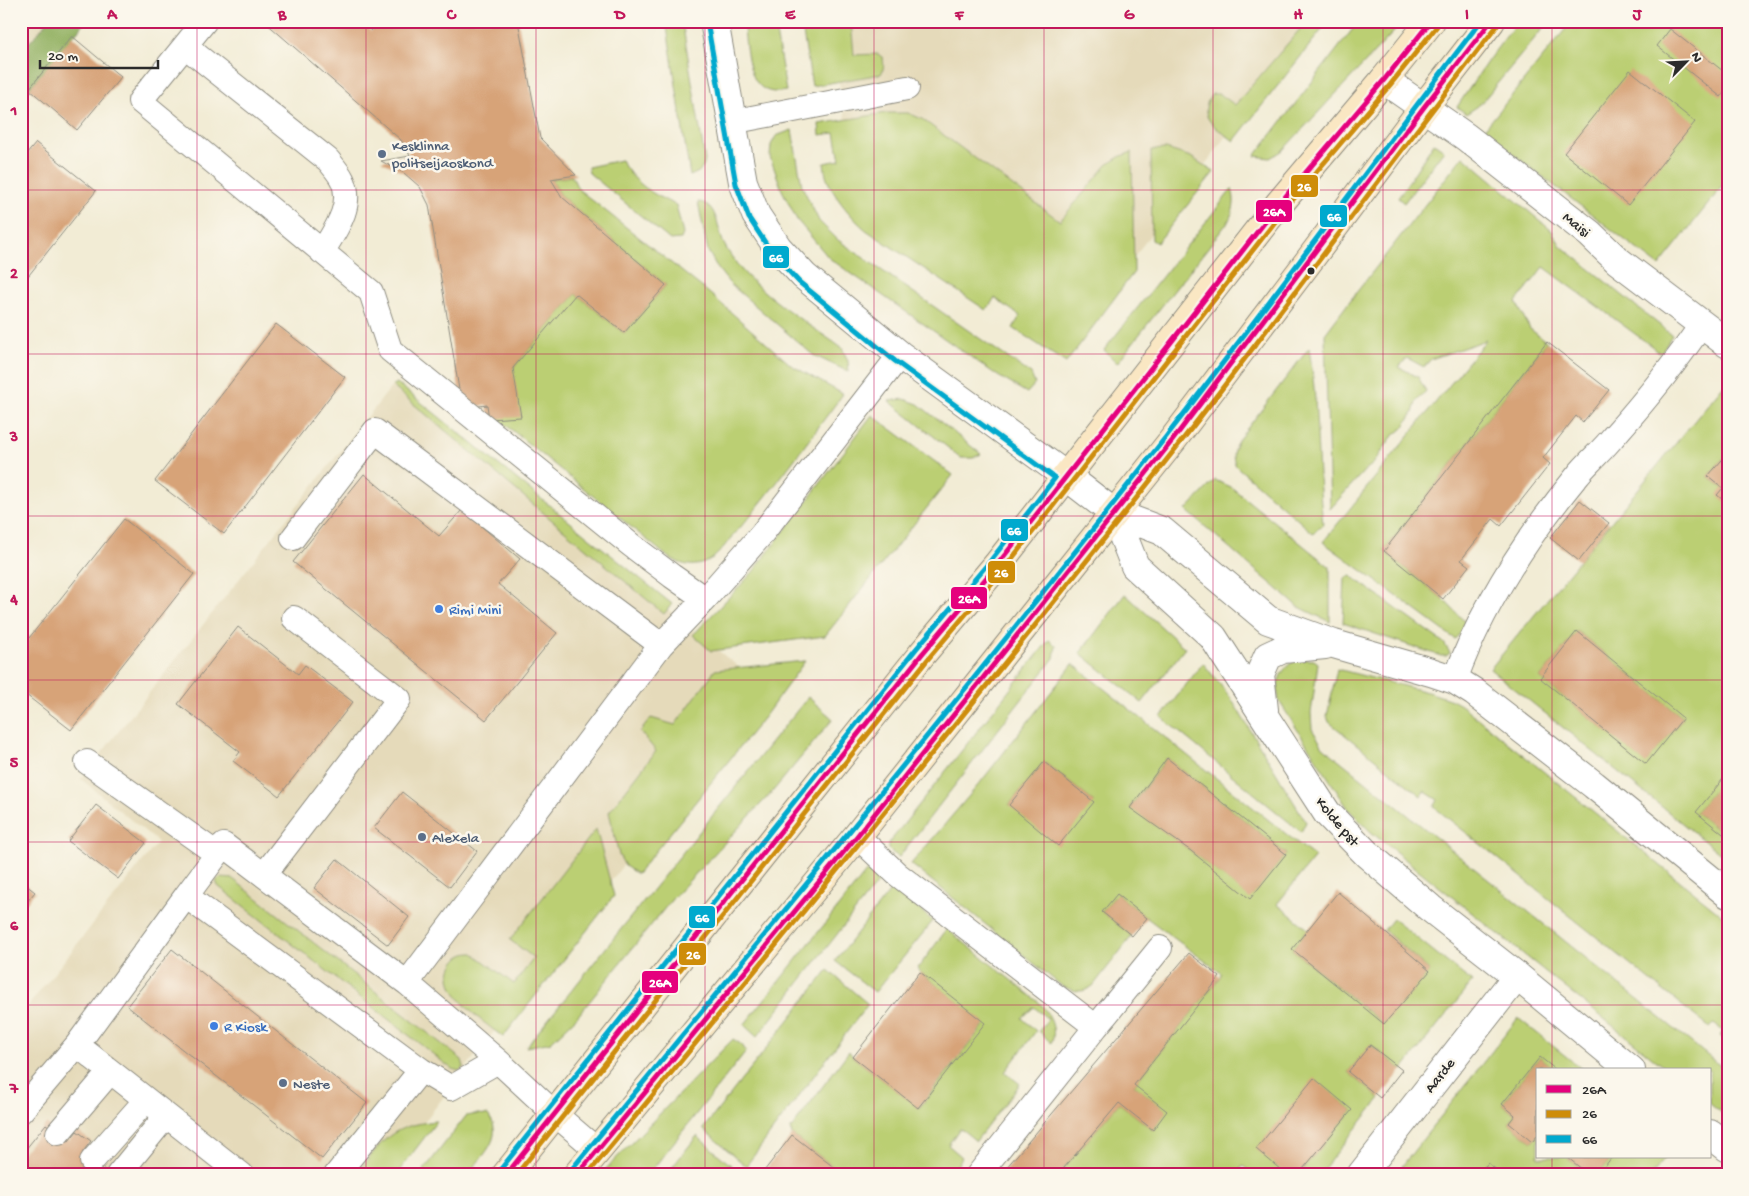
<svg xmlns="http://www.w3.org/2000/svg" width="1749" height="1196" font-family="'Gochi Hand',sans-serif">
<rect width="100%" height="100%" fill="#fbf7ec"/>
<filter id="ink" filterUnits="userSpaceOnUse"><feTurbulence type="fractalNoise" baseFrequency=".02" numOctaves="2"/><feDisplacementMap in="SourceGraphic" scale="10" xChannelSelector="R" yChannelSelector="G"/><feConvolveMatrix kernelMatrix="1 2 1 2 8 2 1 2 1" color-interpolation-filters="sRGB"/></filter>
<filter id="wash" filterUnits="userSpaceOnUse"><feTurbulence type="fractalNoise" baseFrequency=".0096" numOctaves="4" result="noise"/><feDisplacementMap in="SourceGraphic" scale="20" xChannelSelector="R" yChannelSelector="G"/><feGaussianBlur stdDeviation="1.12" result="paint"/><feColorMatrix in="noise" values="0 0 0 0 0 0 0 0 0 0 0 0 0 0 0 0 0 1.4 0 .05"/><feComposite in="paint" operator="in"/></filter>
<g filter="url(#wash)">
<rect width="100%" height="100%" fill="#f2ecd5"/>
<path fill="#e5daba" d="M 21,21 L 48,21 L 22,52 L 21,52 Z
M 828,21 L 1316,21 L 1112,285 L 848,132 Z
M 392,386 L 762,686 L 383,1175 L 21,1175 L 21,1015 L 158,842 L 81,779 Z"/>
<path fill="#bbcf73" stroke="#737d4f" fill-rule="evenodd" d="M 666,21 L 682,21 L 705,160 C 704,170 699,172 690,176 Z
M 743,21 L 774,21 L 786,91 C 779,92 773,93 766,90 C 746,82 746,40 743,21 Z
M 801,21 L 851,21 L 854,55 L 878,54 L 883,58 C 884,64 884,69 881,74 L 812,86 Z
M 1307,21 L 1324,21 L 1324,27 L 1234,141 C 1217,128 1195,118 1212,94 L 1220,94 L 1235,105 Z
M 1359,21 L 1404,21 L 1282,151 L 1270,158 L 1255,156 Z
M 1518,21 L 1549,21 L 1487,96 L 1478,106 L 1466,114 L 1457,107 L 1489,59 Z
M 1572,21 L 1728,21 L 1728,179 L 1659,266 L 1483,131 Z
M 886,113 L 908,113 L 922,119 L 1060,221 L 1107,165 L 1119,157 L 1132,152 L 1134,272 L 1066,363 L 1013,328 L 1020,316 L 995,298 L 986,310 L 866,230 C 852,218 834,197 827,179 C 825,175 825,168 824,163 L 840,160 L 835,133 L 820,135 L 819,124 Z
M 792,130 L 802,186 L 819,221 L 838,240 L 1031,374 L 1035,384 L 1027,393 L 998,376 L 829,258 L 797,220 L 782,190 L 770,157 L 771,145 L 776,136 Z
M 1434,143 L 1444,150 L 1404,203 L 1398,198 Z
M 1166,149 L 1191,157 L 1214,172 L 1157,243 L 1152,240 L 1151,150 Z
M 1463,156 L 1552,231 L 1561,246 L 1672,335 L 1661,353 L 1544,267 L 1516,302 L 1530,329 L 1547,342 L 1384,551 L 1443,599 L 1468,625 L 1455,639 L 1323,542 L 1486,340 L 1431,359 L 1424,367 L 1407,358 L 1399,367 L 1418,377 L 1426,391 L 1416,402 L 1413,413 L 1403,428 L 1391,438 L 1373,464 L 1365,470 L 1330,509 L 1325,334 L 1349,302 Z
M 621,160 C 632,181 654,196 676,205 L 683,234 L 681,239 L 670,240 L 589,173 L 588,167 Z
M 572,176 L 578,189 L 709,293 L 791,365 L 843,394 C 807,442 772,492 732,537 C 724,546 716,559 704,563 C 690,568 680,564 668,557 L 497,418 L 513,368 L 576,294 L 624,333 L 666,285 L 562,197 L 551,179 Z
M 1232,189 C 1236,202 1234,210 1228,222 L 1117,363 L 1104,350 Z
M 698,202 C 718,203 717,229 724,244 C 728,252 734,260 739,267 C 763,296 811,326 842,348 L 848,361 L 849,372 L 813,355 L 730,284 L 718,269 L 708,251 Z
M 1309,348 C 1319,406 1316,466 1323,524 L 1313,533 L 1236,466 C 1231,455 1233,449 1239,439 Z
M 1728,380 L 1728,453 L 1708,476 L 1723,488 L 1728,504 L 1728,773 L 1696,812 L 1728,838 L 1728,860 L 1490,669 ZM 1577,631 L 1683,718 L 1646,763 L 1540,678 Z
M 397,383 L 672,604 L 664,614 L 392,386 Z
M 904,399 L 918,404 L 981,454 L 973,458 L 961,458 L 889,401 Z
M 872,415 L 953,475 L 825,636 L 711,651 L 693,635 L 753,572 Z
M 1215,480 L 1231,487 L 1330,567 L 1330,622 L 1297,606 L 1186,510 Z
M 1351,576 L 1444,643 L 1450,653 L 1446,656 L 1441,656 L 1343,623 L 1345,578 Z
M 1125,594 L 1185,648 L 1142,703 L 1080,653 Z
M 1049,640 L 1056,646 L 1054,658 L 899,857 C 893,853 887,851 889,843 Z
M 1297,659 L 1314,660 L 1318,663 L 1311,713 L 1312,729 L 1323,747 L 1728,1072 L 1728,1118 L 1710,1104 L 1710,1070 L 1668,1070 L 1371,832 L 1349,810 L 1279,701 C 1275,683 1280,669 1297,659 Z
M 805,661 L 765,716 L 637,874 L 625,866 L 619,855 L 609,812 L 656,751 L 640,732 L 651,718 L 675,725 L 715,670 Z
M 1203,663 L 1230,697 L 1306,822 L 1301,832 L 1161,717 Z
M 1073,664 L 1315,857 L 1277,904 L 1308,929 L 1292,949 L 1383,1024 L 1430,971 L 1384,930 L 1393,919 L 1472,982 L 1402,1070 L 1371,1045 L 1348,1072 L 1380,1098 L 1319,1175 L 1298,1175 L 1352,1110 L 1314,1079 L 1287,1175 L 1254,1175 L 1243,1166 L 1236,1175 L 1058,1175 L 1119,1103 L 1153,1130 L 1166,1111 L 1134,1085 L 1220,977 L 1221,973 L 1147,918 L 1117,894 L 1102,912 L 1132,936 L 1093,986 C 1081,994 1076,991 1063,987 L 911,864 L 980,783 ZM 1167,758 L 1286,854 L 1250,898 L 1191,851 L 1130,807 ZM 1044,762 L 1094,802 L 1009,805 Z
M 1337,669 L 1431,693 L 1452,700 L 1461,705 L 1728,920 L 1728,1043 L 1720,1036 L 1723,1031 L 1714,1024 L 1710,1028 L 1434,807 L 1438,800 L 1424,791 L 1421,796 L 1334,726 L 1329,722 L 1327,716 Z
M 808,697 L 833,719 L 773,791 L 673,898 L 577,1017 L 551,1042 L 526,1047 Z
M 596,829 L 614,896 L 503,1037 C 485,1023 436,991 454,963 C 459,955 465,953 473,953 L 514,984 L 534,958 L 510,940 Z
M 867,871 L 872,871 L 881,878 L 757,1037 L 744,1025 Z
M 220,878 L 233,879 L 462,1060 L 464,1067 L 459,1071 L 452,1069 L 218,886 L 216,881 Z
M 893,887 L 933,921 L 875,992 L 835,961 Z
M 947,929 L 1041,1004 C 1049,1015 1058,1029 1051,1043 L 1039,1031 L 1048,1019 L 1034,1007 L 1022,1018 L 1036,1031 L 1005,1072 L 1020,1084 L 976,1141 L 960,1128 L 948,1145 L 962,1157 L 952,1175 L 915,1175 L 910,1171 L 907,1175 L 844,1175 L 792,1135 L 791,1129 L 849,1051 L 853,1057 L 919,1108 L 985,1024 L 920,972 L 918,968 Z
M 828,970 L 868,1004 L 746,1166 L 703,1129 Z
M 1518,1018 L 1583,1070 L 1556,1070 L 1540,1057 L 1502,1104 L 1515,1115 L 1509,1123 L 1532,1142 L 1538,1135 L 1538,1157 L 1567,1157 L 1589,1175 L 1503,1175 L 1488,1163 L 1481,1172 L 1484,1175 L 1436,1175 L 1428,1168 L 1422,1175 L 1395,1175 Z
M 733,1039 L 742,1045 L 746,1051 L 648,1175 L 600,1175 Z
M 478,1114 L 488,1115 C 506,1137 481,1157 467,1175 L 420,1175 L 466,1116 Z
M 437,1121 L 396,1175 L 356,1175 C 384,1139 389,1126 437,1121 Z
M 697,1136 L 740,1173 L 738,1175 L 666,1175 Z
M 1612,1157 L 1666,1157 L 1652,1175 L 1598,1175 Z"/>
<path fill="#94b265" stroke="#606e48" d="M 48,21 L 86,21 L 29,89 L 21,90 L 21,52 Z"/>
<g id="blocks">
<path fill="#d7a378" d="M 264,21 L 360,21 L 371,31 L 379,21 L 518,21 L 540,138 L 576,175 L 551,179 L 562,197 L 666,285 L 624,333 L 576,294 L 513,368 L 521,417 L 489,419 L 487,405 L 472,407 L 461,402 L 429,205 L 420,187 L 404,173 L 381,161 L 410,156 L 406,147 L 401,140 Z
M 1670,29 L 1728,75 L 1728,88 L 1721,97 L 1657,46 Z
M 72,36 L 121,77 L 77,130 L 29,89 Z
M 1630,70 L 1695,122 L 1628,205 L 1564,153 Z
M 36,143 L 96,191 L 21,285 L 21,161 Z
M 276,324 L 345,377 L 224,534 L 155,481 Z
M 1547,342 L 1609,390 L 1583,422 L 1576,416 L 1543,458 L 1550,464 L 1501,526 L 1493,519 L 1461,560 L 1469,566 L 1443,599 L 1384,551 Z
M 1728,453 L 1728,504 L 1717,495 L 1723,488 L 1708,476 Z
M 364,474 L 439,536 L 462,510 L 520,559 L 498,584 L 557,633 L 486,720 L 293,562 Z
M 1580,500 L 1609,523 L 1579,561 L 1550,538 Z
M 124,519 L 194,574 L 71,730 L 21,691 L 21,648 Z
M 238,627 L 298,674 L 305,665 L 353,702 L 279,796 L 233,761 L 240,752 L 178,704 Z
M 1577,631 L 1683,718 L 1646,764 L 1540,678 Z
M 1167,758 L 1286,854 L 1250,899 L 1191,851 L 1130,808 Z
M 1044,762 L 1094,802 L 1058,846 L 1009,805 Z
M 1728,773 L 1728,838 L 1696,812 Z
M 402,792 L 477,851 L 450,887 L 374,828 Z
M 96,805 L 146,843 L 118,879 L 68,841 Z
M 337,859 L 409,917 L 388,945 L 314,888 Z
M 21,881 L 35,892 L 21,909 Z
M 1338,892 L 1430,971 L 1384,1024 L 1292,949 Z
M 1117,894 L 1147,918 L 1132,936 L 1102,912 Z
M 172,949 L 367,1103 L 322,1159 L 127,1006 Z
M 1189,953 L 1220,977 L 1134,1085 L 1167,1111 L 1153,1130 L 1119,1103 L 1058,1175 L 1000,1175 Z
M 920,972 L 985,1023 L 918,1108 L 853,1057 Z
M 1370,1045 L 1402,1070 L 1380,1098 L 1348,1072 Z
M 1540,1057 L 1556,1070 L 1538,1070 L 1538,1135 L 1532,1142 L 1509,1123 L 1515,1115 L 1502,1104 Z
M 1314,1078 L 1352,1110 L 1298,1175 L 1287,1175 L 1256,1149 Z
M 46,1124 L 69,1141 L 77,1131 L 91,1141 L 82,1153 L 105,1170 L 101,1175 L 21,1175 L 21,1155 Z
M 792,1135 L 844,1175 L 761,1175 Z
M 1567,1157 L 1612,1157 L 1598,1175 L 1589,1175 Z
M 1488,1163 L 1503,1175 L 1484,1175 L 1480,1172 Z"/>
</g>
</g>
<g filter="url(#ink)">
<use href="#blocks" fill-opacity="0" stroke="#8e8c80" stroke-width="1"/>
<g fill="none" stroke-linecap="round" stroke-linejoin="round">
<defs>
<path id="service" d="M 205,21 L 140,101 L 371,292 L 390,350 L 631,545 L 672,576 L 705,599
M 185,46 L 328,160 C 333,166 339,173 342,179 C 355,204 335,231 322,252
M 731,122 L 907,88
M 293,538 L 375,431 L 661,645
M 1455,680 C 1482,606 1527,537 1577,476 C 1588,462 1602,451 1613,437 C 1645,401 1675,364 1702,324
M 87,762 L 217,854
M 857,836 L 897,874 L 1096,1027 L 978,1175
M 264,875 L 399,699 L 294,618
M 186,896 L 77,1045 L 242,1175
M 407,983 L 224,845 L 186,896 L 421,1070 L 451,1088 L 498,1061
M 1096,1027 L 1160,948
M 21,1111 L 77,1045
M 58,1133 L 110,1072
M 597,1150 L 555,1114 L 498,1061 L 407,983 L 661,645 L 705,599 L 761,535 L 900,355
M 92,1161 L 146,1100
M 118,1175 L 166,1116
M 336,1175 L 421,1070"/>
<path id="minor" d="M 714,21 L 743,182 L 756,215 L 778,248 L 804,276 L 900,355 L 1066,476
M 1384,80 L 1466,137 L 1590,234 L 1617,260 L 1728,344
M 1361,1175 L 1517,976"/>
<path id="tertiary" d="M 1066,476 L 1114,513 L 1162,531 L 1268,620 L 1334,644 L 1431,672 L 1455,680 L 1474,692 L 1594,785 L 1728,894
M 1114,513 L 1135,566 L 1213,637 L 1327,813 L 1367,854 L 1430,908 L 1517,976 L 1631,1070
M 1264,710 L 1260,674 L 1268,656 L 1283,649 L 1325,645
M 1710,1134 L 1728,1148"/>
<path id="secondary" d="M 506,1175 L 922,654 L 997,565 L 1279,204 L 1384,80 L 1431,21
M 577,1175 L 857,836 L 1172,441 L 1305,266 L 1424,107 L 1491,21"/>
</defs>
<use href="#service" stroke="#8e8c80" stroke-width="26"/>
<use href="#minor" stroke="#8e8c80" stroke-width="30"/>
<use href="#tertiary" stroke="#8e8c80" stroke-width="30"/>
<use href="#secondary" stroke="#8e8c80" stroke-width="30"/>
<use href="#service" stroke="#fff" stroke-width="24"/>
<use href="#minor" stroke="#fff" stroke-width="28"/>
<use href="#tertiary" stroke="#fff" stroke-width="28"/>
<use href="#secondary" stroke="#fae7c3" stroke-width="28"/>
<defs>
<path id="bus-1" d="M 506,1175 L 922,654 L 997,565 L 1279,204 L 1384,80 L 1431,21
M 577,1175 L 857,836 L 1172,441 L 1424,107 L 1491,21"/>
<path id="bus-2" d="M 516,1175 L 928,659 L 1003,570 L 1285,209 L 1390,85 L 1437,26
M 587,1175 C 786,934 983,693 1176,448 C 1285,309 1388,165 1497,26"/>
<path id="bus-3" d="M 500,1170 L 916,649 L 991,560 L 1055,478 L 895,361 L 799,282 L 772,253 L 749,218 L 736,184 L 707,22
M 571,1170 C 771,928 971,685 1165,438 C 1272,301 1374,159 1481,21"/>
</defs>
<use href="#bus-1" stroke="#fbf7ec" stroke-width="9"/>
<use href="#bus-2" stroke="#fbf7ec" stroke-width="9"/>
<use href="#bus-3" stroke="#fbf7ec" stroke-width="9"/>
<use href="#bus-1" stroke="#e5007d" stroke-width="5"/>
<use href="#bus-2" stroke="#ce8d09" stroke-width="5"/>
<use href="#bus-3" stroke="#00a9ce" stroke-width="5"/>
</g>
</g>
<path fill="none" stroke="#c2185b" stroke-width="1" stroke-opacity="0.55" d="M 197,21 L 197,1175M 366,21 L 366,1175M 536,21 L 536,1175M 705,21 L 705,1175M 874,21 L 874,1175M 1044,21 L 1044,1175M 1213,21 L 1213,1175M 1383,21 L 1383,1175M 1552,21 L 1552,1070M 21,190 L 1728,190M 21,354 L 1728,354M 21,516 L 1728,516M 21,680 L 1728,680M 21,842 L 1728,842M 21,1005 L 1728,1005M 1552,1157 L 1552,1175"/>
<g fill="#5c6f8a" stroke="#fbf7ec" stroke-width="2">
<circle cx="382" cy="154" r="5"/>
<circle cx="422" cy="837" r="5"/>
<circle cx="283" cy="1083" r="5"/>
</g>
<circle fill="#2b2b2b" stroke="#fbf7ec" stroke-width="2" cx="1311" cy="271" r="4.5"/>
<g fill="#3f7fe0" stroke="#fbf7ec" stroke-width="2">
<circle cx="439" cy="609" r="5"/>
<circle cx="214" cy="1026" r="5"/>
</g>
<g text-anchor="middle" stroke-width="5" stroke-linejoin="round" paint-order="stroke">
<g font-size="15" fill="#4e5e75" stroke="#fbf7ec" text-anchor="start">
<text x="392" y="150">Kesklinna<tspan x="392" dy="17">politseijaoskond</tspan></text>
<text x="432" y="842">Alexela</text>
<text x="293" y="1088">Neste</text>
</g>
<g font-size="15" fill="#2b2b2b" stroke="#fbf7ec">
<text transform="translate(1577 224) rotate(39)" y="5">Maisi</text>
<text transform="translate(1338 821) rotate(50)" y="5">Kolde pst</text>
<text transform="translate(1439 1075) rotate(-52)" y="5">Aarde</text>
</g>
<g font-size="15" fill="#366cbe" stroke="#fbf7ec" text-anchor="start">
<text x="449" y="614">Rimi Mini</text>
<text x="224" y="1031">R Kiosk</text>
</g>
</g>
<g stroke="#fbf7ec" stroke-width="2">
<rect x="1290" y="174" width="29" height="24" rx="5" fill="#ce8d09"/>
<rect x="1255" y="199" width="38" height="24" rx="5" fill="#e5007d"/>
<rect x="1319" y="204" width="29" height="24" rx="5" fill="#00a9ce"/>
<rect x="762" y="245" width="28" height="24" rx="5" fill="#00a9ce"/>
<rect x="1000" y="518" width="29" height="24" rx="5" fill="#00a9ce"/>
<rect x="987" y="560" width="29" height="24" rx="5" fill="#ce8d09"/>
<rect x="950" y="586" width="38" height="24" rx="5" fill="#e5007d"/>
<rect x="688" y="905" width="28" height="24" rx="5" fill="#00a9ce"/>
<rect x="678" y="942" width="29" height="24" rx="5" fill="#ce8d09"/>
<rect x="641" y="970" width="38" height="24" rx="5" fill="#e5007d"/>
</g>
<g font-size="14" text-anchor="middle" font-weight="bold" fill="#fff">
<text x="1304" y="191">26</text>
<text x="1274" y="216">26A</text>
<text x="1334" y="221">66</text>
<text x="776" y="262">66</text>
<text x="1014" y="535">66</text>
<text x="1001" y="577">26</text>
<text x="969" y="603">26A</text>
<text x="702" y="922">66</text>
<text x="693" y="959">26</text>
<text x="660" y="987">26A</text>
</g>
<rect width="1749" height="1196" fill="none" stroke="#fbf7ec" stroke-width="55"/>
<rect x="1536" y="1068" width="175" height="90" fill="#fbf7ec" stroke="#a8a59f"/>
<rect x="1546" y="1085" width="25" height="8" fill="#e5007d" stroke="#a8a59f"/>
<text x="1582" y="1094" font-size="15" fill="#2b2b2b">26A</text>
<rect x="1546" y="1110" width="25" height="8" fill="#ce8d09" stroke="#a8a59f"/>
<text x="1582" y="1118" font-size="15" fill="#2b2b2b">26</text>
<rect x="1546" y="1135" width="25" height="8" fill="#00a9ce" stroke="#a8a59f"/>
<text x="1582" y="1144" font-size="15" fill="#2b2b2b">66</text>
<g transform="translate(1686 62) rotate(66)" stroke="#fbf7ec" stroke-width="4" paint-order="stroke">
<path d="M0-4L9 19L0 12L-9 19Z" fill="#2b2b2b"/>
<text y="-8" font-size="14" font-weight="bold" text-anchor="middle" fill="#2b2b2b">N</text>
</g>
<path d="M40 60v8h118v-8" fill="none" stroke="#2b2b2b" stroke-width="2.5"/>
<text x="48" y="60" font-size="15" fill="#2b2b2b" stroke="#fbf7ec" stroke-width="4" paint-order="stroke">20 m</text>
<rect x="28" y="28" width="1694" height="1140" fill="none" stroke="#c2185b" stroke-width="2"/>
<g font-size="16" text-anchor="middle" font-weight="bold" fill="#c2185b">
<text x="112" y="19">A</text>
<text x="282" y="19">B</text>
<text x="451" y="19">C</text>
<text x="620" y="19">D</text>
<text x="790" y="19">E</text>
<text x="959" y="19">F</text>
<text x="1129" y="19">G</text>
<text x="1298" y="19">H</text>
<text x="1467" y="19">I</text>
<text x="1637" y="19">J</text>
<text x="14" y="115">1</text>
<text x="14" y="278">2</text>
<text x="14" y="441">3</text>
<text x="14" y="604">4</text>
<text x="14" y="767">5</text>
<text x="14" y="930">6</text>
<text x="14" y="1093">7</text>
</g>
</svg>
